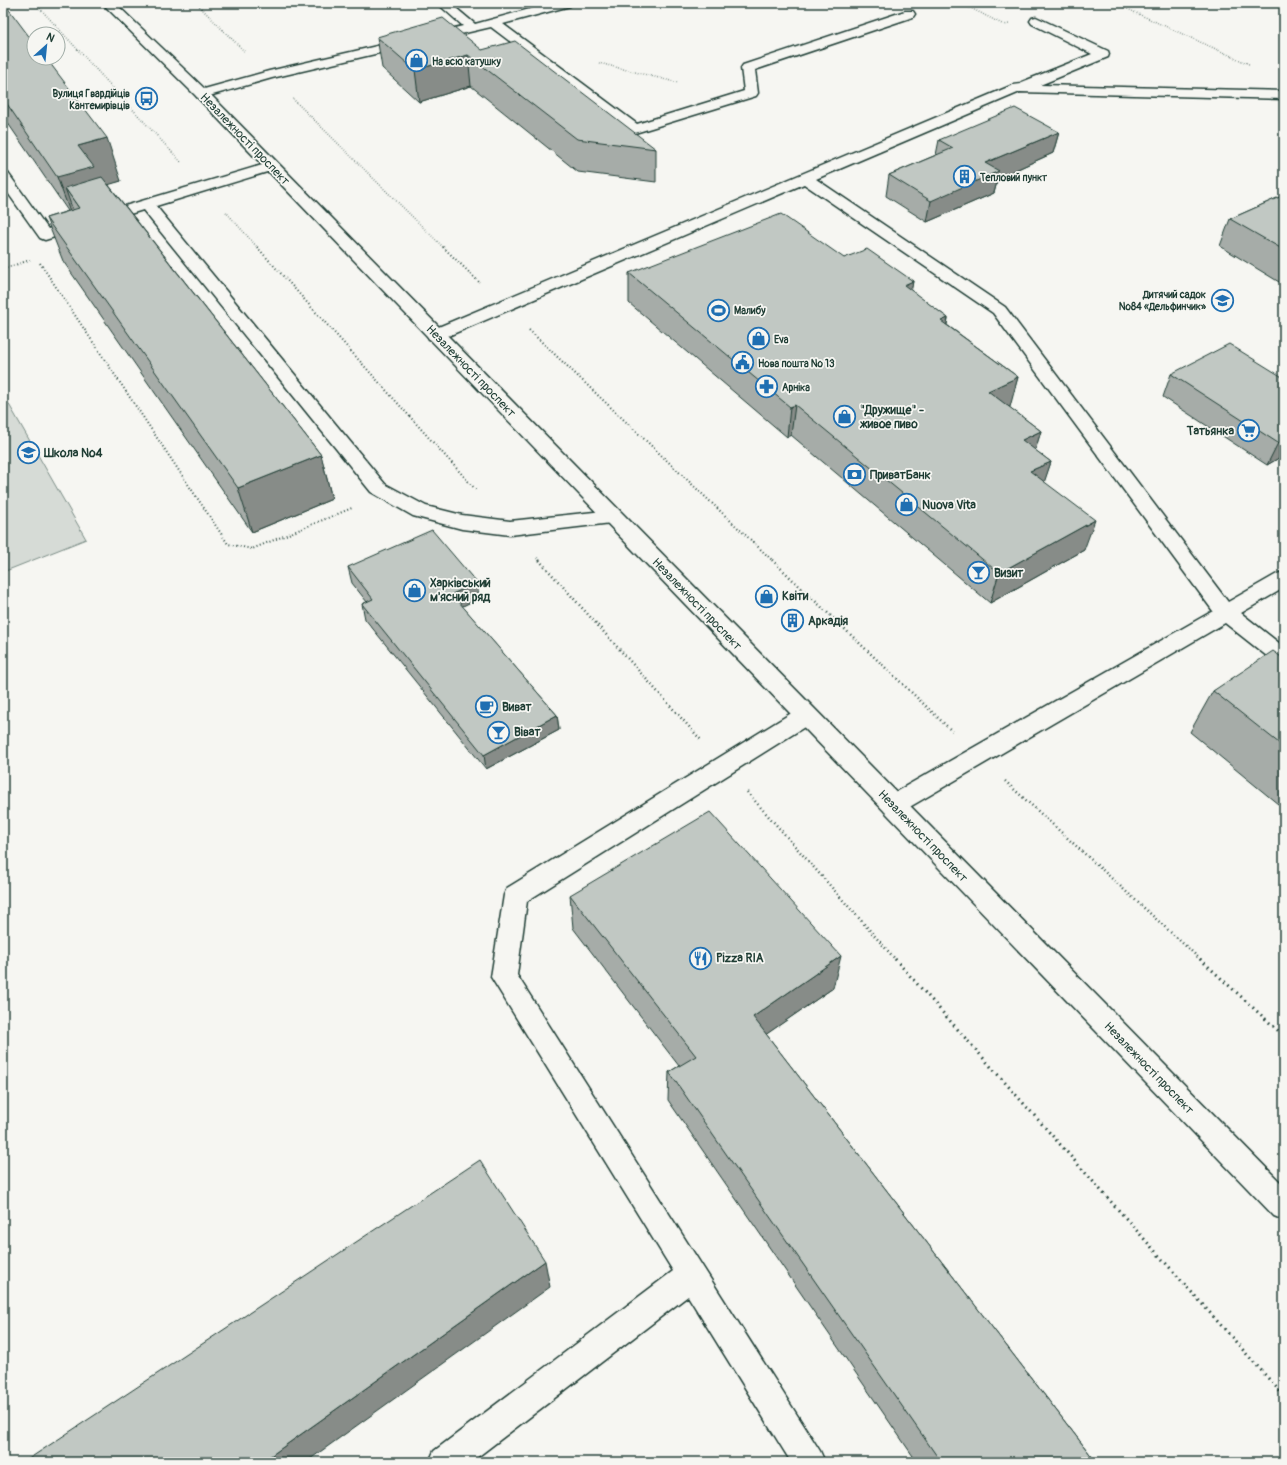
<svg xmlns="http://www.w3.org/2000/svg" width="1287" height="1465" font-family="Pangolin,sans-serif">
<rect width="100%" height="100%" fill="#f6f6f2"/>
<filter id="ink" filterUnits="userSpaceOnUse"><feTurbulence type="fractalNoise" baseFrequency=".025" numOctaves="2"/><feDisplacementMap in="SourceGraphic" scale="8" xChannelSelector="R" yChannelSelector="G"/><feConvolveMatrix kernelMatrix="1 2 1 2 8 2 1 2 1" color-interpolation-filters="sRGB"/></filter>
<g filter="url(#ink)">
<path fill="#d6dbd6" stroke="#7a8c85" d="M 3,394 L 86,539 L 3,572 Z"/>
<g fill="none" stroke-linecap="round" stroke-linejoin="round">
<defs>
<path id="lane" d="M 437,3 L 450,3 L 475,24 L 552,3 L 572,3 L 570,6 L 503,24 L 637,124 L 744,91 L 741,68 L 743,65 L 905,11 L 913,11 L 915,14 L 913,17 L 755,70 L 758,93 L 756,96 L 635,133 L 630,132 L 491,27 L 272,78 L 202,98 L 197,97 L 195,94 L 197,91 L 269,71 L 463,26 Z
M 1036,17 L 1108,51 L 1109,54 L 1108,57 L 1040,85 L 1284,91 L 1284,99 L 1020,92 L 816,179 L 1005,307 L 1228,602 L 1277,574 L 1284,572 L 1284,588 L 1241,613 L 1284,647 L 1284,666 L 1277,664 L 1225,623 L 901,812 L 893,814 L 885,812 L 882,805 L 885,798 L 1213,611 L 993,313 L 804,184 L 441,339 L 435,340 L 429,339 L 427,335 L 429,331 L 1013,85 L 1021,84 L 1022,82 L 1092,54 L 1032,24 L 1030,21 L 1032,18 Z
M 272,162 L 277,163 L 279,166 L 277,169 L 156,206 L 385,484 L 426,506 L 462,515 L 510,521 L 613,510 L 620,512 L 623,517 L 620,522 L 510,535 L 462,529 L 413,516 L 371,492 L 143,210 L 45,240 L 40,238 L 3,186 L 3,172 L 8,173 L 48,229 Z
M 806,707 L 814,709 L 817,715 L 814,721 L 527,901 L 517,975 L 820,1451 L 825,1462 L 791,1462 L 688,1296 L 471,1462 L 429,1462 L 434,1451 L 673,1271 L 491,977 L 504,895 L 507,888 L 798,709 Z"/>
<path id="secondary" d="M 102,3 L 115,3 L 207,91 L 1284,1186 L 1284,1220 L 1274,1216 L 197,97 Z"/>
</defs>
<use href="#lane" stroke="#1f3d34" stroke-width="3"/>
<use href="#secondary" stroke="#1f3d34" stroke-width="3"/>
<path stroke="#1f3d34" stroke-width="1.5" stroke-dasharray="0.5 2" stroke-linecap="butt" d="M 35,3 L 182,163
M 196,3 L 245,52
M 961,3 L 1004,25 L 1009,24
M 1114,3 L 1249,64
M 599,63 L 679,83
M 293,99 L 444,248
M 226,212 L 258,248"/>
<path stroke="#1f3d34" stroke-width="2" stroke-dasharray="1 2.5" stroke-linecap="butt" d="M 257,247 L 476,490
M 443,247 L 479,282
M 40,263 L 228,544 L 252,549 L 352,508
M 3,269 L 30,260
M 529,330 L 773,561
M 537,558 L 540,561"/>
<path stroke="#1f3d34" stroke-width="2.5" stroke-dasharray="1 3" stroke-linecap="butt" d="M 539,560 L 701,740
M 772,560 L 952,731
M 1005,781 L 1201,960
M 747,792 L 896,960"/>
<path stroke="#1f3d34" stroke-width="3" stroke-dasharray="1.5 4" stroke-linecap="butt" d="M 895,959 L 1284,1396
M 1200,959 L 1284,1036"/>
<use href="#lane" fill="#f6f6f2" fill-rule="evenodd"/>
<use href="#secondary" fill="#f6f6f2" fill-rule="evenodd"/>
</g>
<path fill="#a6aca8" stroke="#1f3d34" d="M 3,3 L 121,181 L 108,184 L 321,455 L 332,499 L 252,532 L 63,261 L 46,218 L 68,211 L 3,116 Z
M 486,3 L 503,3 L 491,6 Z
M 377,37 L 482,50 L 656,149 L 656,182 L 578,172 L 471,86 L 419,102 L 382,68 Z
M 1059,132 L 1053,153 L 998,178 L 994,193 L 927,222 L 886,196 L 889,175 L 936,155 L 939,140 Z
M 1284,195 L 1284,285 L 1220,246 L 1230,219 Z
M 844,258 L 913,281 L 911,291 L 948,318 L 947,325 L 1018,377 L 1009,407 L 1041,431 L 1035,450 L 1051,462 L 1044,481 L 1084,550 L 990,603 L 791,435 L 787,437 L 629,303 L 629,273 Z
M 1171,374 L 1284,378 L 1284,455 L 1267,465 L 1163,397 Z
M 348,567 L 479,598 L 462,606 L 557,715 L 559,730 L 486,769 L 365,619 L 362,604 L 367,602 L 352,583 Z
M 1284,659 L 1284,809 L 1190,732 L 1213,691 Z
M 570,895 L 833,988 L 766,1034 L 1096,1462 L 917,1462 L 668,1100 L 669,1072 L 679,1066 L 573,928 Z"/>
<path fill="#878c88" stroke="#1f3d34" d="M 490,3 L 503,3 L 491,6 Z
M 468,55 L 471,86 L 419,102 L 415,70 Z
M 1059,132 L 1053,153 L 998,178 L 994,193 L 927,222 L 931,201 L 985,163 Z
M 107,138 L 121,181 L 101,187 L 79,208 L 65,188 L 76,219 L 73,220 L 57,177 L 78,146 Z
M 913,281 L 908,311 L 904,285 Z
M 948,318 L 942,348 L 941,321 Z
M 1018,377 L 1010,407 L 980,421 L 988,391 Z
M 795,405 L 791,435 L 787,437 L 790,407 Z
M 1041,431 L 1032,461 L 1022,440 Z
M 1284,440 L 1284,455 L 1267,465 L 1278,443 Z
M 321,455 L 332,499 L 252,532 L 238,488 Z
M 1051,462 L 1041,492 L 1030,471 Z
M 1095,520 L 1084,550 L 990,603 L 999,573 Z
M 477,583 L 479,598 L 455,610 L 452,594 Z
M 557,715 L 559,730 L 486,769 L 484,755 Z
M 841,956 L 833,988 L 748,1047 L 753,1017 Z
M 545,1261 L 550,1287 L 306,1462 L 262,1462 Z"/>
<path fill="#c1c8c3" stroke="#1f3d34" d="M 3,3 L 4,3 L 34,43 L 34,58 L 46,58 L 107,138 L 78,146 L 94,167 L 57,177 L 3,98 Z
M 443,18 L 482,50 L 515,41 L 656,149 L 577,139 L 468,55 L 415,70 L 377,37 Z
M 1015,108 L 1059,132 L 985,163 L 999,171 L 931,201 L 889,175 L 953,148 L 939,140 Z
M 102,177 L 321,455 L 238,488 L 46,218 L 79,208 L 65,188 Z
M 1284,195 L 1284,250 L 1230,219 Z
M 781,214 L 844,258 L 867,249 L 913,281 L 904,285 L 948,318 L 941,321 L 1018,377 L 988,391 L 1041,431 L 1022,440 L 1051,462 L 1030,471 L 1095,520 L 999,573 L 795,405 L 790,407 L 629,273 Z
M 1229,344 L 1284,378 L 1284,440 L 1278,443 L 1171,374 Z
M 432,530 L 477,583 L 452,594 L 557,715 L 484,755 L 362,604 L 373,599 L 348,567 Z
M 1273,651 L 1284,659 L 1284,747 L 1213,691 Z
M 710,812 L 841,956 L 753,1017 L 1096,1462 L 941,1462 L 669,1072 L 696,1056 L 570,895 Z
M 480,1160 L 545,1261 L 262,1462 L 24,1462 Z"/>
</g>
<defs>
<symbol id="shop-ring" viewBox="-11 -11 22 22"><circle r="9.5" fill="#f6f6f2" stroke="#1f6fb2" stroke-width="1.5"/><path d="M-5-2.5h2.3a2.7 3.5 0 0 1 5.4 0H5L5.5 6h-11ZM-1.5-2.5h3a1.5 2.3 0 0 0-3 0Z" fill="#1f6fb2"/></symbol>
<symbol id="bus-ring" viewBox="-11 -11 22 22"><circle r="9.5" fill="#f6f6f2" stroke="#1f6fb2" stroke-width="1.5"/><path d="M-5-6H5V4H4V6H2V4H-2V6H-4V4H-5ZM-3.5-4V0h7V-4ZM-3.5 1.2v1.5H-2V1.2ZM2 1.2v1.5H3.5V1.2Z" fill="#1f6fb2"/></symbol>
<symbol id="building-ring" viewBox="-11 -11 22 22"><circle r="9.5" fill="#f6f6f2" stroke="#1f6fb2" stroke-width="1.5"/><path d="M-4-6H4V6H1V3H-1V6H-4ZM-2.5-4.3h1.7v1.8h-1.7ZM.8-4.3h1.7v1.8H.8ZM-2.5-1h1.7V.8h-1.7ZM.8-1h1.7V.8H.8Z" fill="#1f6fb2"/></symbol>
<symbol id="school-ring" viewBox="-11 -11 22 22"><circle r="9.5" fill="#f6f6f2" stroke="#1f6fb2" stroke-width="1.5"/><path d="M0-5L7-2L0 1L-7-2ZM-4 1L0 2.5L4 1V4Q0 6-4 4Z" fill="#1f6fb2"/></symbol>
<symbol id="stadium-ring" viewBox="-11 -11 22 22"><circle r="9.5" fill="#f6f6f2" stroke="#1f6fb2" stroke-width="1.5"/><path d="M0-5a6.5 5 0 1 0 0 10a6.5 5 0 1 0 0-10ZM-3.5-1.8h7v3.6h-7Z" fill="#1f6fb2"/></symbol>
<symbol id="civic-ring" viewBox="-11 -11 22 22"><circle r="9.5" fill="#f6f6f2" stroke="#1f6fb2" stroke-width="1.5"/><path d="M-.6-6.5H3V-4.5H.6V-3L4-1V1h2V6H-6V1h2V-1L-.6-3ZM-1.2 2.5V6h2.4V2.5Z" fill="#1f6fb2"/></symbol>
<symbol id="pharmacy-ring" viewBox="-11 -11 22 22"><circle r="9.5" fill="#f6f6f2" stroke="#1f6fb2" stroke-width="1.5"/><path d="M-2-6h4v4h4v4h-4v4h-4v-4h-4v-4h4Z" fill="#1f6fb2"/></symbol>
<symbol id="supermarket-ring" viewBox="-11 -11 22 22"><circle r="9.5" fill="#f6f6f2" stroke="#1f6fb2" stroke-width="1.5"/><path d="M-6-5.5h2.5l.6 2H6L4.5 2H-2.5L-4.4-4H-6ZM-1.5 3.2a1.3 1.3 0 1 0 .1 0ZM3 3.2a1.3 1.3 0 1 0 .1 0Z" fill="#1f6fb2"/></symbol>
<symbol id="bank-ring" viewBox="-11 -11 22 22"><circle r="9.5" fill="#f6f6f2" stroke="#1f6fb2" stroke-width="1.5"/><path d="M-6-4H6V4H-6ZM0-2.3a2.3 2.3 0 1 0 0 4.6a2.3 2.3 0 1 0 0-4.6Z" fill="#1f6fb2"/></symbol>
<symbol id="bar-ring" viewBox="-11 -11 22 22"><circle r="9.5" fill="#f6f6f2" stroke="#1f6fb2" stroke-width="1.5"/><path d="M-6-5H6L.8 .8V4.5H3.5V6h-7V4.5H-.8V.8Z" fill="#1f6fb2"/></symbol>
<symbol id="cafe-ring" viewBox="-11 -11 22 22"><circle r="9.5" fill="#f6f6f2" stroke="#1f6fb2" stroke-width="1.5"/><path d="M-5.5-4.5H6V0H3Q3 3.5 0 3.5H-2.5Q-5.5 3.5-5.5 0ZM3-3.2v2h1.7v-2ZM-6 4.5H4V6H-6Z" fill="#1f6fb2"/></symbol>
<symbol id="restaurant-ring" viewBox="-11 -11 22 22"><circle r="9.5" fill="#f6f6f2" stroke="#1f6fb2" stroke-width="1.5"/><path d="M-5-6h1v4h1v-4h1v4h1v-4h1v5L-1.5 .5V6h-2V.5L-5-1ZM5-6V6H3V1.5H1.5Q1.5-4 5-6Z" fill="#1f6fb2"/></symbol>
</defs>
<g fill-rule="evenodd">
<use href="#shop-ring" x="404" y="48" width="25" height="25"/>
<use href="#bus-ring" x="134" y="86" width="25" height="25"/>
<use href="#building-ring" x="952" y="164" width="25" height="25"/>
<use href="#school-ring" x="1210" y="288" width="25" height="25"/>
<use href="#stadium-ring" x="706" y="298" width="25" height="25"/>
<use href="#shop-ring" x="746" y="326" width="25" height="25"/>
<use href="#civic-ring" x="730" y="350" width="25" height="25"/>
<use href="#pharmacy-ring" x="754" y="374" width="25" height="25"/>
<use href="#shop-ring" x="832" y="404" width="25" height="25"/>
<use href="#supermarket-ring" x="1236" y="418" width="25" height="25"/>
<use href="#school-ring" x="16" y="440" width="25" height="25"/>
<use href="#bank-ring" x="842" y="462" width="25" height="25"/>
<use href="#shop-ring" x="894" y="492" width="25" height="25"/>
<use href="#bar-ring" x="966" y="560" width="25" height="25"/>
<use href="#shop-ring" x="402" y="578" width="25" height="25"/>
<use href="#shop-ring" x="754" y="584" width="25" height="25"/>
<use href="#building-ring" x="780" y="608" width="25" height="25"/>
<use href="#cafe-ring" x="474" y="694" width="25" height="25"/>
<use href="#bar-ring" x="486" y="720" width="25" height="25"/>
<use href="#restaurant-ring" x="688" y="946" width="25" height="25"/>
</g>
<g text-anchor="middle" stroke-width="3.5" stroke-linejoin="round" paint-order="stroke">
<g font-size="10" font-weight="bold" fill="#1f3d34" stroke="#f6f6f2" text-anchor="start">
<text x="432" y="65">На всю катушку</text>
<text x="130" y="97" text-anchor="end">Вулиця Гвардійців<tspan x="130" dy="12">Кантемирівців</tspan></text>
<text x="980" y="181">Тепловий пункт</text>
<text x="1206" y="298" text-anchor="end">Дитячий садок<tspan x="1206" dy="12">№84 «Дельфинчик»</tspan></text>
<text x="734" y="314">Малибу</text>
<text x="774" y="343">Eva</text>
<text x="758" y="367">Нова пошта № 13</text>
<text x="782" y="391">Арніка</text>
</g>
<g font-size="12" fill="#1f3d34" stroke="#f6f6f2">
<text transform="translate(245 139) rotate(46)" y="4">Незалежності проспект</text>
<text transform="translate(471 371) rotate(46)" y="4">Незалежності проспект</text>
<text transform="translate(697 604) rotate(46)" y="4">Незалежності проспект</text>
<text transform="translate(923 836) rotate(46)" y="4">Незалежності проспект</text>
<text transform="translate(1149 1068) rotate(46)" y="4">Незалежності проспект</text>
</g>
<g font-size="12" font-weight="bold" fill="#1f3d34" stroke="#f6f6f2" text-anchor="start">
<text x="860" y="414">"Дружище" -<tspan x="860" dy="14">живое пиво</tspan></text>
<text x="1234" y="435" text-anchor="end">Татьянка</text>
<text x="44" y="457">Школа №4</text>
<text x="870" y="479">ПриватБанк</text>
<text x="922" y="509">Nuova Vita</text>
<text x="994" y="577">Визит</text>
<text x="430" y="587">Харківський<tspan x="430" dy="14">м'ясний ряд</tspan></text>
<text x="782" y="600">Квіти</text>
<text x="808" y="625">Аркадія</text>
<text x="502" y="711">Виват</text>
<text x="514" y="736">Віват</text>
<text x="716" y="962">Pizza RIA</text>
</g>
</g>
<rect width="1287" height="1465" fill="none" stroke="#f6f6f2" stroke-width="16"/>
<rect x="8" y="8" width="1271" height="1449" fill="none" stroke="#1f3d34" stroke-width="1.5" filter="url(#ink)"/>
<g transform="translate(46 46) rotate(27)"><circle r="19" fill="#f6f6f2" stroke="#a0aca6"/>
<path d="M0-3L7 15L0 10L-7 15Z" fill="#1f6fb2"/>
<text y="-6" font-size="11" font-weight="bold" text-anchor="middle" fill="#1f3d34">N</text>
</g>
</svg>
